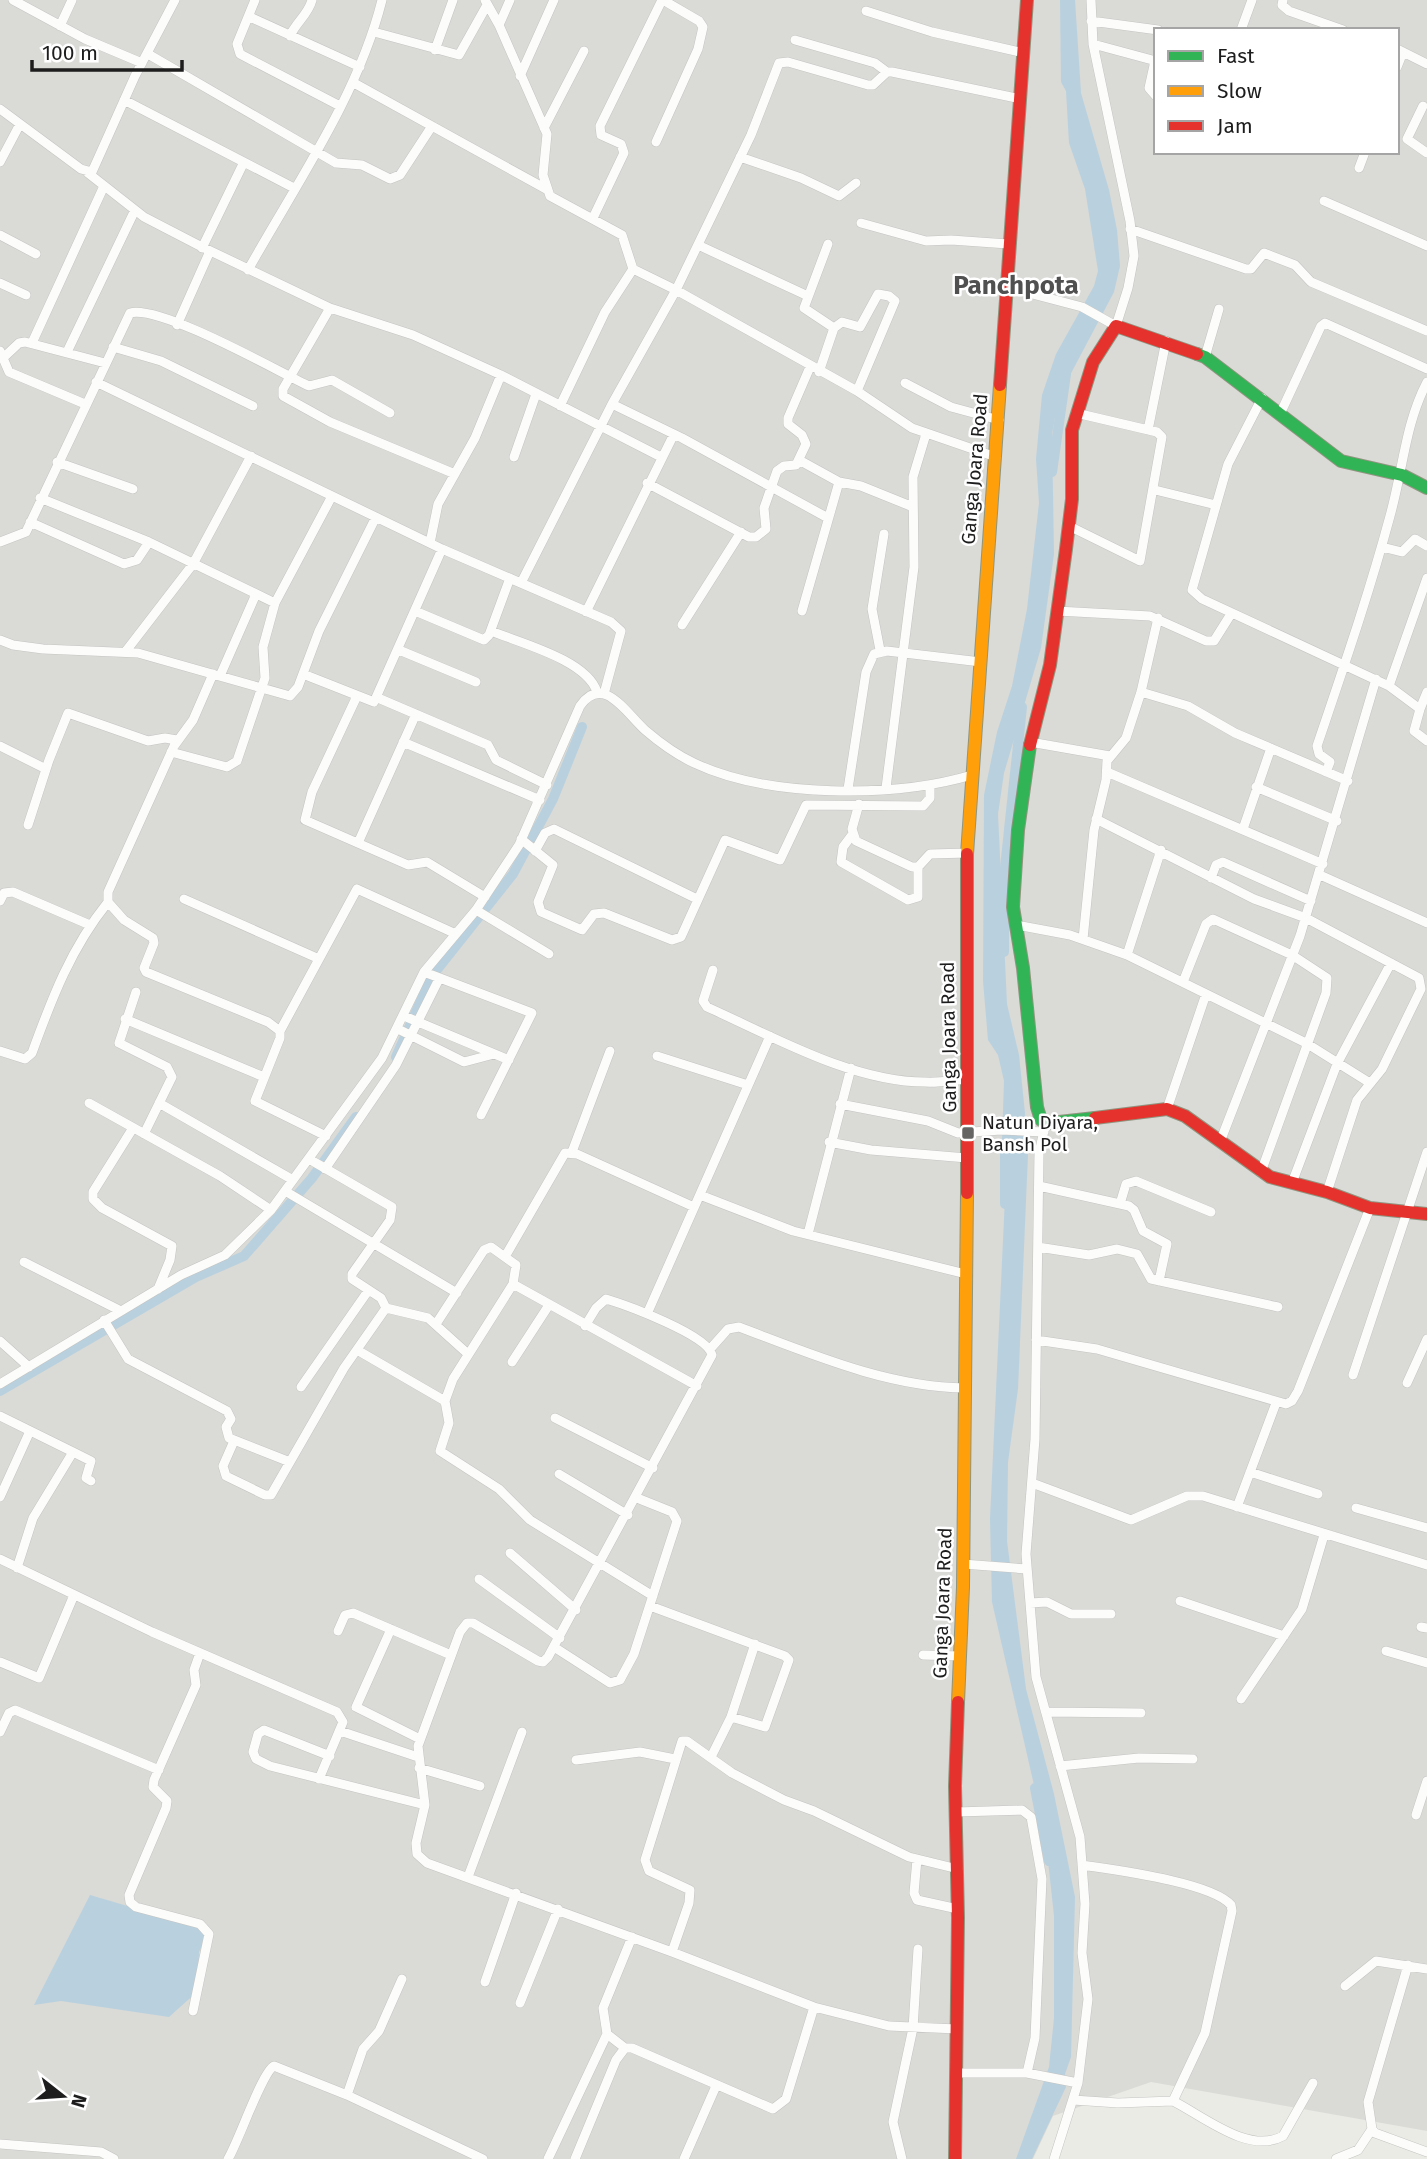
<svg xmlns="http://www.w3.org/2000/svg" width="1427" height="2159" font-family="'Fira Sans',sans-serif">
<rect width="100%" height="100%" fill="#ebebe6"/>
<path fill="#dadad7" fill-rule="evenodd" d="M 0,0 L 1427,0 L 1427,2131 L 1151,2082 L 1053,2116 L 1033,2159 L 0,2159 ZM 1156,30 L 1397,30 L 1397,152 L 1156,152 Z"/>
<path fill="#b9d1de" d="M 1060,0 L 1075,0 L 1081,93 L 1109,190 L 1117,230 L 1120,266 L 1114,292 L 1059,396 L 1052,434 L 1054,554 L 1041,648 L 1004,773 L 998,814 L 1007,1004 L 1019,1055 L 1025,1113 L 1024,1138 L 1019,1150 L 1028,1154 L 1018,1389 L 1008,1462 L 1007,1541 L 1026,1689 L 1054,1794 L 1075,1897 L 1071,2057 L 1065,2074 L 1066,2087 L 1032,2159 L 1016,2159 L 1049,2067 L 1054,2018 L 1054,1916 L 1045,1833 L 992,1602 L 990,1519 L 1006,1176 L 1002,1140 L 1004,1081 L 998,1055 L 988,1040 L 983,981 L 984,795 L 997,732 L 1012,686 L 1027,609 L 1039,503 L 1036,459 L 1042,395 L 1056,354 L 1094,286 L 1098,271 L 1085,189 L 1069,143 L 1066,91 L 1061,82 Z
M 90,1895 L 209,1930 L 199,1952 L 198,1991 L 169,2017 L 61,2001 L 34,2005 Z"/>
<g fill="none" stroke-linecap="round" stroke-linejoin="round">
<path stroke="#b9d1de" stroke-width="10" d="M 1052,472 L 1066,374
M 1004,952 L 1004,877 L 1022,707
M 396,1057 L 432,976 L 513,874 L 553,799 L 582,727
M 1005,1154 L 1005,1204
M 0,1391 L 196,1277 L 244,1256 L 312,1178 L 356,1117
M 1035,1788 L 1049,1861"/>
<defs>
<path id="street" d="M 13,0 L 85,39 L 142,63
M 255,0 L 237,44 L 240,54 L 340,106
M 485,0 L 499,25 L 547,134 L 543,175 L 550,196 L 622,235 L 633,269 L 676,290 L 857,391 L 912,428 L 996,457
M 1283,0 L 1282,5 L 1289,11 L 1343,30
M 866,11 L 932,32 L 1024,53
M 250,17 L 360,67
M 1091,21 L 1158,30
M 499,25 L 510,0
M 60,26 L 72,0
M 1241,30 L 1252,0
M 374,32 L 459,55 L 487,5
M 290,36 C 296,22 308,15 312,0
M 795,40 L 875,63 L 887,72
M 1093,44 L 1156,61
M 1397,49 L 1427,64
M 435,50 L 453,0
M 148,54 L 336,163 L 362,165 L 390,179 L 400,175 L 432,126
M 1155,61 L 1149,88 L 1156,96
M 1397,67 L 1403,52
M 520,76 L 554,0
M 354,83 L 546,189
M 124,100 L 294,188
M 1423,106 L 1407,139 L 1427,153
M 0,109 L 81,169 L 92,172 L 135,76 L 175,0
M 544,128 L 584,51
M 656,142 L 698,49 L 703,27 L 699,21 L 663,0
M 740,157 L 801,178 L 839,196 L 856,183
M 0,162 L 20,124
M 1359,168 L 1365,152
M 88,173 L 144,217 L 200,246 L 330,308 L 413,335 L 501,375 L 661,457
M 1324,201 L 1427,246
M 593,218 L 624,153 L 621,144 L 601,135 L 600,126 L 662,0
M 861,223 L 926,241 L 951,240 L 1008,244
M 1130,229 L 1246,269 L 1251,269 L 1264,253 L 1295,265 L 1311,282 L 1427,331
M 0,235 L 36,254
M 698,245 L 808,296
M 202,248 L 244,162
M 248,270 C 296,184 358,96 382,0
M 0,283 L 26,295
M 1006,287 L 1082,307 L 1116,326 L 1128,288 L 1134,256 L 1130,221 L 1093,44 L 1091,0
M 330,308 L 283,389 L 283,396 L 330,422 L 455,474
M 177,325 L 210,251
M 834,328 L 842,322 L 860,327 L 878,294 L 889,296 L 895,301 L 857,391
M 32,343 L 104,186
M 113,347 L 161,361 L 253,406
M 0,351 L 9,372 L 85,404
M 67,352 L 135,210
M 1205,357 L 1219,309
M 3,358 L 19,343 L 25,342 L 105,363
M 819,372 L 834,328 L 804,308 L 828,244
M 96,382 L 442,549 L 611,622 L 621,631 L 604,694
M 905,383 L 951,407 L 999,420
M 1262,398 L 1228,464 L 1192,590 L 1202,599 L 1389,686
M 612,404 L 682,438 L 828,518
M 560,406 L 605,312 L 633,269
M 1281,412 L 1321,326 L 1325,323 L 1427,369
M 1148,430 L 1166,341
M 514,457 L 536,394
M 799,460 L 839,482 L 802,611
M 57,462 L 133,489
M 839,482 L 861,486 L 913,507
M 647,483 L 749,537 L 756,537 L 766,529 L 764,508 L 777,471 L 784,466 L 796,465 L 806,444 L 802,435 L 788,424 L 788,418 L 810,367
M 1155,490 L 1216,505
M 40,498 L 149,542 L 275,603
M 30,522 L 124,564 L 137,560 L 149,542
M 1069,526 L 1140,561 L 1162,437 L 1157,432 L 1076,413
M 0,542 L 26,532 L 130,313 C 161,305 275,370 309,386 L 332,380 L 390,413
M 430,543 L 438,504 L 475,438 L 501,375
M 1382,547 L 1402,552 L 1415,539 L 1427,546
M 1427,578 L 1389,686 L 1420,709 L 1414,731 L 1427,741
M 521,583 L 612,404 L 676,290 L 751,135 L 779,63 L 788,62 L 868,85 L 873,85 L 887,72 L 892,72 L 1021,99
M 415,611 L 484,640 L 489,635 L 510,578
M 1057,611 L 1150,616 L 1206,641 L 1214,641 L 1231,614
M 586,612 L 674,434
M 682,625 L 741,532
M 491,631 C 520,643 587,660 597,692
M 0,640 L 13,645 L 43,649 L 138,653 L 290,696 L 298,687 L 319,631 L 376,517
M 399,650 L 476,682
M 880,650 L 872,609 L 884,534
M 126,651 L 193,564 L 251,456
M 213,674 L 193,720 L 174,746 L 108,892 L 108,902 L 124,920 L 153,938 L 154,943 L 144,968 L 146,972 L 268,1022 L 280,1031 L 280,1038 L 255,1101 L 326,1136
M 303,674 L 374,702 L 442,549
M 220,676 L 256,594
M 1141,692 L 1188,706 L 1235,733 L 1348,781
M 357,696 L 312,792 L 305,820 L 408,865 L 427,862 L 485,897
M 378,698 L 488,745 L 496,760 L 547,785
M 1420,709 L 1427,692
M 403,742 L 540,800
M 1030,742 L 1110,756
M 0,746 L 46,769
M 171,752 L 227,767 L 237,761 L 265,678 L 263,647 L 275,603 L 332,496
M 1107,772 L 1323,864
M 1326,772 L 1330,762 L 1319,754 L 1317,746 C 1343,669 1369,594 1390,516 C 1403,470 1405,424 1427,382
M 1256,787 L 1337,821
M 886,788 L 914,567 L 913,477 L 926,434
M 848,789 L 866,672 L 874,654 L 887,651 L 981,662
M 859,804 L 852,829 L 856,841 L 912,867 L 918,867 L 930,854 L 968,853
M 1096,819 L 1254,899 L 1306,918 L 1419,978 L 1421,989 L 1382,1069 L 1357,1100 L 1327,1192
M 28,825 L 49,760 L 68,713 L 148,741 L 165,738 L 177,740
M 1243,829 L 1271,748
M 852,835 L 843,847 L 841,862 L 908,900 L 918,897 L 918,867
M 521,839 L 553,865 L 538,902 L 541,912 L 582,930 L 594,914 L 604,913 L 672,940 L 681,937 L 725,840 L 780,860 L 806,805 L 923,806 L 930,798 L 930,786
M 358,843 L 416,714
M 535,851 L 545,833 L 554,829 L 697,899
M 1320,875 L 1427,923
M 1211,878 L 1216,865 L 1223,862 L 1311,901
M 184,899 L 317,958
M 0,901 L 4,893 L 13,892 L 90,925
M 476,910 L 549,954
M 1016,925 L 1070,935 L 1127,955 L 1306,1043 L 1370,1083
M 1083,939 L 1094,830 L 1106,780 L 1107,761 L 1126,738 L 1141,692 L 1158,618
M 1127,955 L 1161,850
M 713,970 L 703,1001 L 707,1007 C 772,1036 852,1082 925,1082 C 939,1083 954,1080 968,1079
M 424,972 L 532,1013 L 481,1115
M 1183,982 L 1206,924 L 1213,919 L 1292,955 L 1327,978 L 1326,993 L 1261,1172
M 136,992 L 119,1043 L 167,1067 L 172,1077 L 144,1134
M 404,1016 L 509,1060
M 125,1019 L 264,1077
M 398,1029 L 464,1062 L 494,1054
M 280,1031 L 357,889 L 456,934
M 0,1051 L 25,1059 L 32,1053 C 52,998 71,948 108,902
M 657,1056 L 748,1085
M 89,1103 L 220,1176 L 271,1210
M 159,1103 L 293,1180
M 840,1104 L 928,1121 L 958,1133 L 1001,1130 L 1044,1132
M 1167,1109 L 1206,994
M 1046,1122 L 1039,1153 L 1035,1439 L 1026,1554 L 1036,1677 L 1080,1837 L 1085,1904 L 1082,1953 L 1088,1999 L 1078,2083 L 1054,2159
M 133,1128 L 93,1192 L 93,1199 L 102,1208 L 172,1246 L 170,1260 L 158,1289
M 829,1142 L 871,1150 L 967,1158
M 1220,1142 L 1300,936 L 1376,679
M 572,1152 L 610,1051
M 325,1169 L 396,1065 L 439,979
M 1292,1183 L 1337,1064 L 1391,963
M 1039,1186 L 1129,1206 L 1134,1210 L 1143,1231 L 1167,1244 L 1159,1281
M 285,1191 L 457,1293
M 700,1195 L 793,1231 L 966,1274
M 1120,1204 L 1126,1184 L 1136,1181 L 1211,1212
M 808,1234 L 851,1068
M 1038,1247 L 1089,1255 L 1117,1249 L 1137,1254 L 1151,1279 L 1278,1307
M 506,1255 L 565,1153 L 577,1154 L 694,1207
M 24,1262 L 121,1311
M 513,1284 L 697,1386
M 386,1308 L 428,1318 L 468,1354
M 647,1314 L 770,1036
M 104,1320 L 128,1359 L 227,1411 L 231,1419 L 226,1427 L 229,1438 L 290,1462
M 436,1324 L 484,1250 L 491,1247 L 516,1265 L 513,1284 L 453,1379 L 445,1401 L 449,1423 L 440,1451 L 499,1489 L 530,1520 L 653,1596
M 585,1326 L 596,1308 L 606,1299 C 626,1305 708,1335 712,1355 L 548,1657 L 543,1662 L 538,1661 L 473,1623 L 467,1623 L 460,1632 L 418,1746 L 425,1805 L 416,1843 L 417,1854 L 427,1863 L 672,1952 L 814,2007 L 889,2026 L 957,2029
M 1036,1340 L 1097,1349 L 1286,1404 L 1292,1401 L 1298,1391 L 1370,1208
M 0,1341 L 29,1367
M 711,1348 L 728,1329 L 739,1327 C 811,1354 887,1387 965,1388
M 357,1350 L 445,1401
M 512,1362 L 549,1305
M 1353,1375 L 1427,1152
M 1407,1383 L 1427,1339
M 0,1384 L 181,1275 L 225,1255 L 271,1210 L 382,1058 L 424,972 L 476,910 L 519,845 L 580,706 C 603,673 626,713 645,730 C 659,742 677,755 694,763 C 768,798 894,798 972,775
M 301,1387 L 368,1291
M 0,1416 L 73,1452 L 33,1518 L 17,1568
M 555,1418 L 653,1468
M 234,1441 L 223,1466 L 226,1476 L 265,1495 L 271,1495 L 344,1368 L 386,1308 L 381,1298 L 352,1279 L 352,1274 L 390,1220 L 392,1207 L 309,1159
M 73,1452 L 91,1461 L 86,1478 L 91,1481
M 1250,1472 L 1318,1494
M 559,1474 L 628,1515
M 1032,1483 L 1131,1520 L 1187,1496 L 1203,1496 L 1427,1565
M 0,1497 L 30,1431
M 1237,1507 L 1276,1403
M 1356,1508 L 1427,1528
M 510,1553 L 576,1610
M 0,1559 L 152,1632 L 337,1712 L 343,1722 L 319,1779
M 963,1564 L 1027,1569
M 479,1579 L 560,1638
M 1180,1601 L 1284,1636
M 1030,1603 L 1047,1602 L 1071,1614 L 1111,1614
M 650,1606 L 785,1656 L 789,1660 L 765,1727 L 731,1717
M 1421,1627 L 1427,1628
M 391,1629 L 356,1707 L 420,1739
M 338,1631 L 345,1615 L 353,1613 L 451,1655
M 554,1647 L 610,1683 L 620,1680 L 634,1654 L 677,1521 L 672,1512 L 637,1498
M 1386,1651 L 1427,1663
M 923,1655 L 960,1656
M 0,1662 L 39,1678 L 74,1595
M 1241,1699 L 1302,1609 L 1324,1535
M 1046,1712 L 1141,1713
M 340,1731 L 418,1757
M 0,1732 L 9,1713 L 15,1710 L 159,1770
M 330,1756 L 264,1730 L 258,1734 L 253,1752 L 256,1759 L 270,1766 L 425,1805
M 711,1757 L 731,1717 L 755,1644
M 576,1760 L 640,1752 L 675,1759
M 1060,1766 L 1139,1758 L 1193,1759
M 419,1768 L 480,1786
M 957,1812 L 1022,1810 L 1031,1817 L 1042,1879 L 1035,2038 L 1027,2073
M 1416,1815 L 1427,1781
M 917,1859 L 914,1893 L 917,1900 L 958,1909
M 468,1877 L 522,1732
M 672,1952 L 689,1903 L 690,1890 L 649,1871 L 645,1860 L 682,1741 L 687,1741 L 732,1773 L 784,1800 L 814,1811 L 909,1857 L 958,1869
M 1408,1965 L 1368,2102 L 1372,2129 L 1375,2133 L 1427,2152
M 485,1982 L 516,1893
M 1345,1986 L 1376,1961 L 1427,1969
M 520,2003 L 558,1909
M 193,2011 L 209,1934 L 200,1924 L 136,1907 L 130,1902 L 129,1895 L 166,1808 L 167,1801 L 153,1787 L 154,1780 L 196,1685 L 194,1670 L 200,1653
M 625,2048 L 607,2034 L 603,2008 L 632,1937
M 956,2073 L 1027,2073 L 1078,2083
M 347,2095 L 363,2049 L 379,2031 L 402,1979
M 1073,2100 L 1118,2103 L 1173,2101 L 1205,2033 L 1232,1911 L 1231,1905 C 1211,1882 1114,1870 1082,1865
M 1173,2101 C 1203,2116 1249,2155 1283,2136 L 1313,2083
M 0,2144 L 101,2152 L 114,2159
M 228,2159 C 239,2141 262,2072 274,2066 L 347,2095 L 483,2159
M 548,2159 L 607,2034
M 575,2159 L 616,2060 L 625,2048 L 632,2048 L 773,2109 L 786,2099 L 814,2007
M 684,2159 L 716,2086
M 902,2159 L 893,2122 L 913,2028 L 918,1949
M 1336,2159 L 1358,2150 L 1372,2129"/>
<path id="fast" d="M 1197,354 L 1205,357 L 1341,461 L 1402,475 L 1427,488
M 1030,745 L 1018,830 L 1013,907 L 1023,968 L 1037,1107 L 1041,1120 L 1050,1123 L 1095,1118"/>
<path id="slow" d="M 967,854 L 1000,385
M 958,1702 L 963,1587 L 967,1193"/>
<path id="jam" d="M 1000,385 L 1027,0
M 1030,745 L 1050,665 L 1066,549 L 1072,499 L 1072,430 L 1093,362 L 1116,326 L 1197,354
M 1095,1118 L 1167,1109 L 1185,1116 L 1270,1177 L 1327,1192 L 1370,1208 L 1427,1214
M 967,1193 L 967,854
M 955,2159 L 958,1918 L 955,1786 L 958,1702"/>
</defs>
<use href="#street" stroke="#c4c4c2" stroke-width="10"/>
<use href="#fast" stroke="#90957e" stroke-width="14"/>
<use href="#slow" stroke="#90957e" stroke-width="14"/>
<use href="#jam" stroke="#90957e" stroke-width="14"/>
<use href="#street" stroke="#fcfcfb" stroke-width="9"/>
<use href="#fast" stroke="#30b455" stroke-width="12"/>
<use href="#slow" stroke="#ff9f0a" stroke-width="12"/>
<use href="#jam" stroke="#e5322d" stroke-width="12"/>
</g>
<rect fill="#656563" stroke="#fff" stroke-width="2.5" x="961" y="1126" width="14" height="14" rx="3.5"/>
<g text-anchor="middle" stroke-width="5" stroke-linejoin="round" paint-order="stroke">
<g font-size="19" fill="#1d1d1d" stroke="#fff">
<text transform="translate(974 469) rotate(-85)" y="7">Ganga Joara Road</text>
<text transform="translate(948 1037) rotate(-91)" y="7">Ganga Joara Road</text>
<text transform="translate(942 1603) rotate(-88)" y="7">Ganga Joara Road</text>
</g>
<g font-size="19" fill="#1d1d1d" stroke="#fff" text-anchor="start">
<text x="982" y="1129">Natun Diyara,<tspan x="982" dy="22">Bansh Pol</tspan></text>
</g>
<g font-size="26" font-weight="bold" fill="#505050" stroke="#fff">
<text x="1016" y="294">Panchpota</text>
</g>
</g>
<rect x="1154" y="28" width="245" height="126" fill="#ffffff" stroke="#a5a5a5" stroke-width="2"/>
<rect x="1168" y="51" width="35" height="10" fill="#30b455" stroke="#a5a5a5" stroke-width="2"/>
<text x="1217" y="63" font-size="21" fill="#1d1d1d">Fast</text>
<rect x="1168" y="86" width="35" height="10" fill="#ff9f0a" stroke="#a5a5a5" stroke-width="2"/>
<text x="1217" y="98" font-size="21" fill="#1d1d1d">Slow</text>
<rect x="1168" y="121" width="35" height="10" fill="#e5322d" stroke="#a5a5a5" stroke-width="2"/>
<text x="1217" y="133" font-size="21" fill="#1d1d1d">Jam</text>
<g transform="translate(63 2096) rotate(107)" stroke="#ffffff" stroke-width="5" paint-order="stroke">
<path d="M0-5L12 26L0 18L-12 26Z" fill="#1d1d1d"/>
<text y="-10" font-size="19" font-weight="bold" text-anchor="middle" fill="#1d1d1d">N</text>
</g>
<path d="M32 60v10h150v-10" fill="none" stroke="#1d1d1d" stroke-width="3.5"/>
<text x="42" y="60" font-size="21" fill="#1d1d1d" stroke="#ffffff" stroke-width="5" paint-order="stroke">100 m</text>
</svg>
